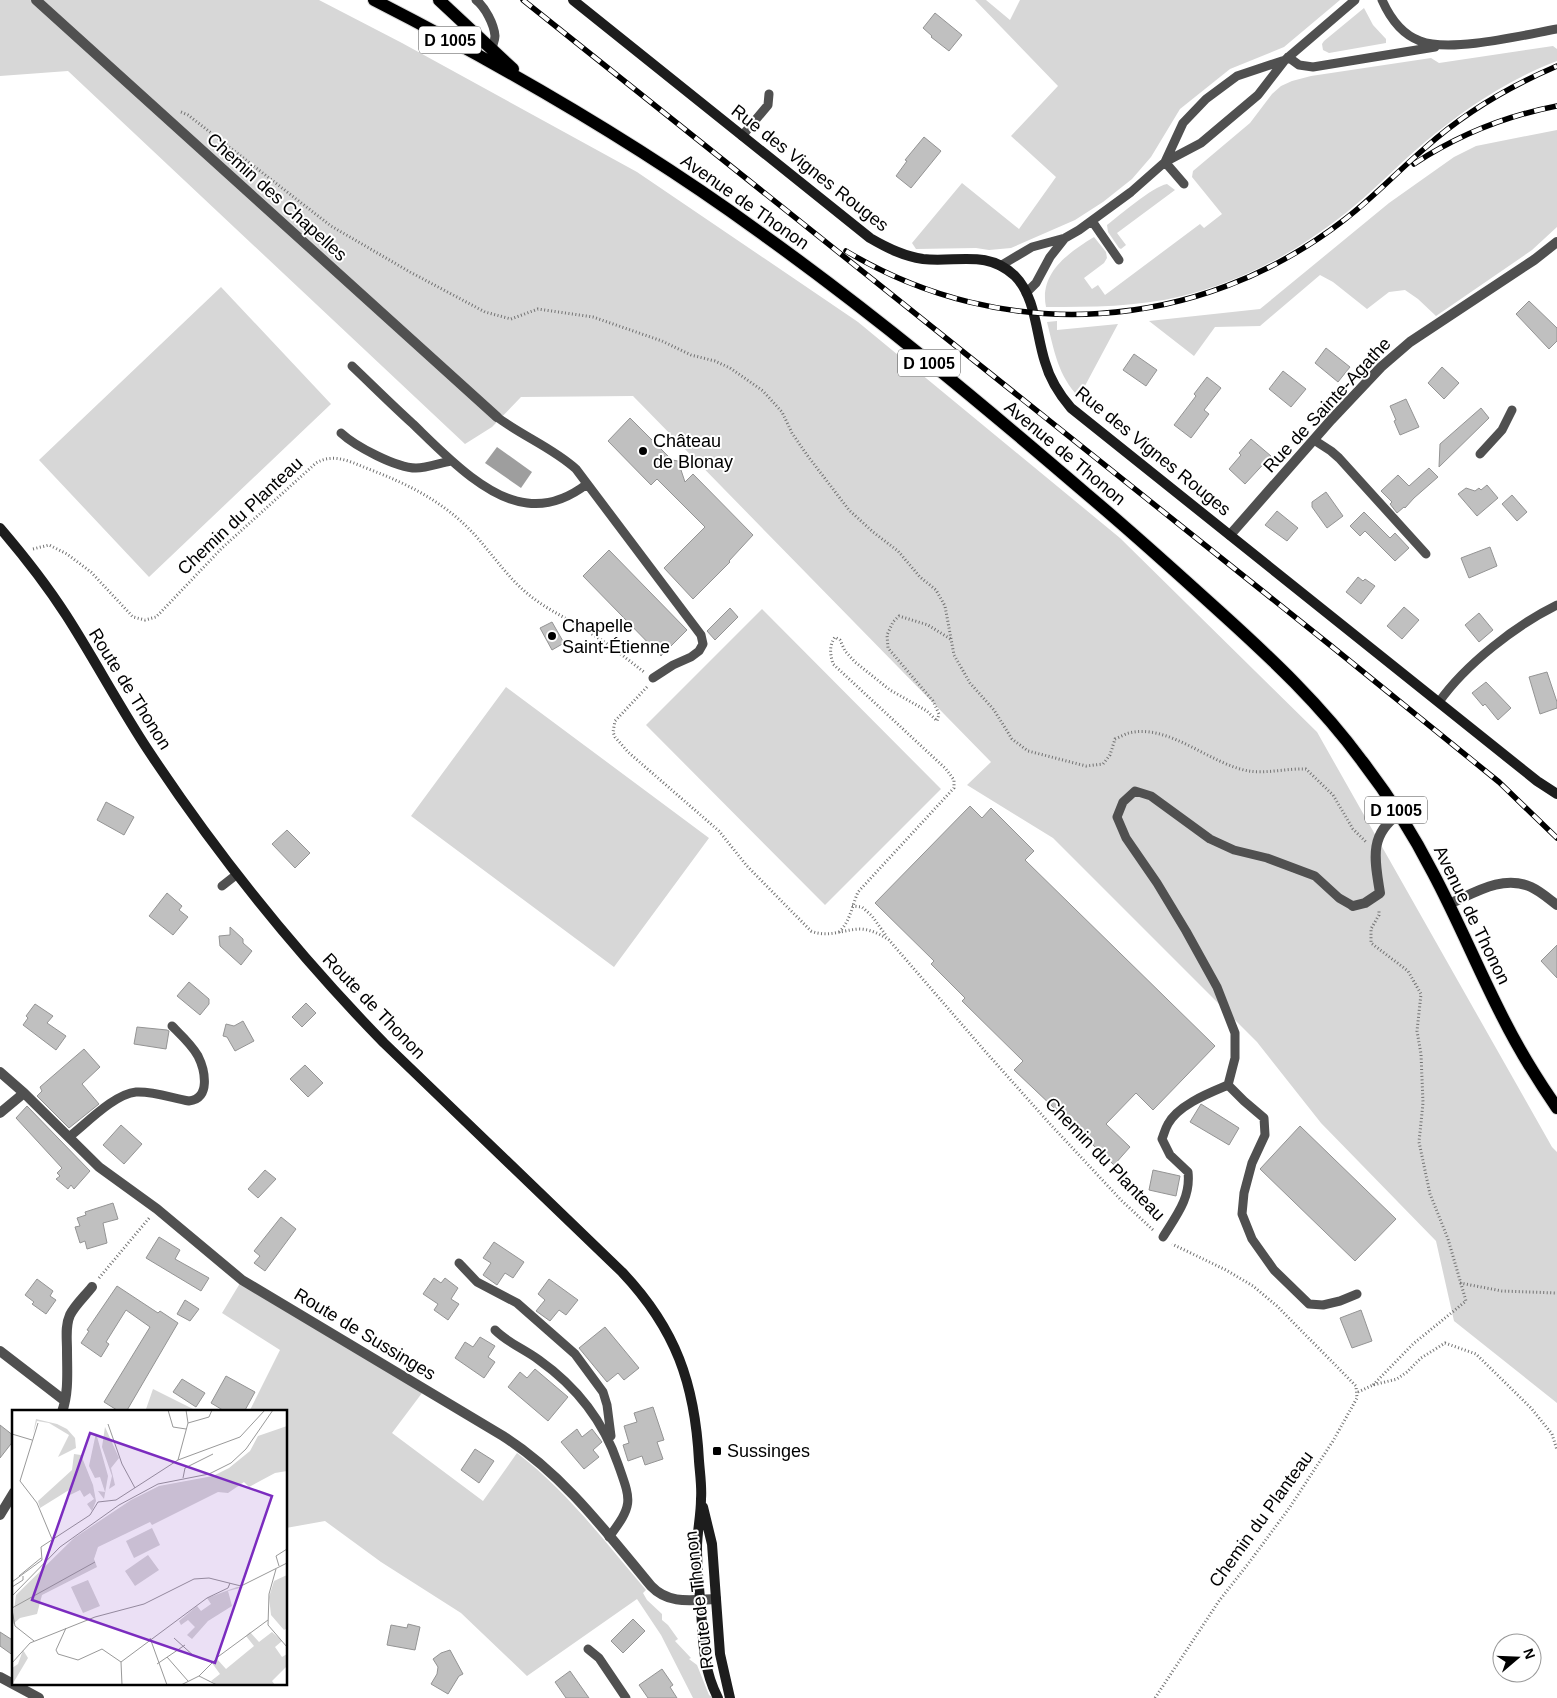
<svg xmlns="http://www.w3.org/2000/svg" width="1557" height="1698" font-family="Arial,sans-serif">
<rect width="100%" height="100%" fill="#fff"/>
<path fill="#d7d7d7" d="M 0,0 L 319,0 L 402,43 L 637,172 L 858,322 L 1120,538 L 1317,732 L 1552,1147 L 1557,1152 L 1557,1403 L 1454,1321 L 1436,1241 L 1321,1123 L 1257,1042 L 1053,838 L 967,785 L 991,762 L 633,396 L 521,397 L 492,427 L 465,444 L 68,71 L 0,76 Z
M 975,0 L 986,0 L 1010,20 L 1020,0 L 1340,0 L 1284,47 L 1230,69 L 1180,109 L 1151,157 L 1132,179 L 1103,202 L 1075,220 L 1011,248 L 989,250 L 976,248 L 916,249 L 912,243 L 962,183 L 1019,229 L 1056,177 L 1011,136 L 1058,86 Z
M 1364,8 L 1373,25 L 1386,39 L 1386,43 L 1329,53 L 1323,50 L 1322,44 L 1324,41 Z
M 1553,46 L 1557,49 L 1557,61 C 1509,79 1464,109 1425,142 C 1394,168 1367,198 1334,222 C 1289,256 1237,283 1182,296 C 1138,307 1091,307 1046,307 C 1039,273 1068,253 1094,237 L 1106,252 L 1107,258 L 1104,263 L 1084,278 L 1092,289 L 1098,285 L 1105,295 L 1200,224 L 1204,228 L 1222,214 L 1192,177 L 1193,171 L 1250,123 L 1272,94 L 1281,86 L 1292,81 L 1311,76 L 1431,58 L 1439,63 Z
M 1557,130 L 1557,227 L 1532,250 L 1436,316 L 1418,299 L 1405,290 L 1389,292 L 1367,309 L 1333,282 L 1320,275 L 1260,326 L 1215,327 L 1194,356 L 1149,321 L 1260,309 L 1389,203 L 1454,157 L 1476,146 Z
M 1167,184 L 1175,190 L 1117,233 L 1126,245 L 1121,249 L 1119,248 L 1108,232 L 1107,225 C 1120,215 1152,187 1167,184 Z
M 221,287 L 331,404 L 149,577 L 39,460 Z
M 1057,321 L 1057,330 L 1118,324 L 1079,397 C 1058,376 1054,350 1047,322 Z
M 762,609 L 941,789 L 825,905 L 646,725 Z
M 506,687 L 709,838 L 614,967 L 411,816 Z
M 242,1280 L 425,1389 L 392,1433 L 483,1501 L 517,1453 C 567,1491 605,1542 646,1590 L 643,1593 L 647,1600 L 662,1614 L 662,1620 L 668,1625 L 678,1639 L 675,1641 L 691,1658 L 689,1659 L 697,1665 L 709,1695 L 714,1698 L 693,1698 L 661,1635 L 637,1599 L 527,1676 L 461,1613 L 381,1562 L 325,1521 L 286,1528 L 286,1412 L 249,1412 L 280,1350 L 222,1313 Z
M 153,1389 L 199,1412 L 145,1412 Z"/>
<path fill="#9e9e9e" d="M 497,447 L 532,472 L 521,488 L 485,463 Z"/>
<path fill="#c0c0c0" stroke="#949494" d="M 935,13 L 962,35 L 949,51 L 931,37 L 932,36 L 923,28 Z
M 924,137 L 941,151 L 911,188 L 896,176 L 907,161 L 905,160 Z
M 1529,301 L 1557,328 L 1557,341 L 1549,349 L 1516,314 Z
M 1326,348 L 1350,367 L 1338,382 L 1315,363 Z
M 1134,354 L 1157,370 L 1146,386 L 1123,370 Z
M 1442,367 L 1459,383 L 1444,399 L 1428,383 Z
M 1283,371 L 1306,389 L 1291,407 L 1269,389 Z
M 1207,377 L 1221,388 L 1204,410 L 1209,414 L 1191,438 L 1174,425 L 1196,396 L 1194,394 Z
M 1406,399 L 1419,427 L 1400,435 L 1394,421 L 1396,420 L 1390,406 Z
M 1481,408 L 1489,418 L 1439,467 L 1440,444 Z
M 630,418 L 672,460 L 678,461 L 685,482 L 693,474 L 753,535 L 729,561 L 730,562 L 693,599 L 664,568 L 705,527 L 657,479 L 651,485 L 608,441 Z
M 1251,439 L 1271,456 L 1245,484 L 1229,469 L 1241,455 L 1239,453 Z
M 1429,468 L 1438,477 L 1414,498 L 1405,508 L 1404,507 L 1397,513 L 1390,504 L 1392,502 L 1381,491 L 1398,475 L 1409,486 Z
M 1487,485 L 1498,498 L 1477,516 L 1458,494 L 1466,488 L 1475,491 L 1479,488 L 1481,490 Z
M 1326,492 L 1343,516 L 1327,528 L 1312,507 L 1312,502 Z
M 1512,495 L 1527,512 L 1517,521 L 1502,504 Z
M 1277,511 L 1298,528 L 1287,541 L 1265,525 Z
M 1364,512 L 1390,538 L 1395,533 L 1409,548 L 1395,561 L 1365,531 L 1360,536 L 1350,526 Z
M 1490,547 L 1497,566 L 1469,578 L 1461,558 Z
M 609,550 L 687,630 L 661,656 L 583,576 Z
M 1358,577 L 1363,581 L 1365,579 L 1375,586 L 1361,604 L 1346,592 Z
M 1404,607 L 1419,620 L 1402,639 L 1387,626 Z
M 730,608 L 738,617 L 715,640 L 707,631 Z
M 1479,613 L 1493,630 L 1479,642 L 1465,625 Z
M 552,622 L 564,643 L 552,650 L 540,628 Z
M 1547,672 L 1557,702 L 1557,708 L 1540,714 L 1529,677 Z
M 1486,682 L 1511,708 L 1498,720 L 1485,704 L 1483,706 L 1472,693 Z
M 106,802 L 134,817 L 124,835 L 97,820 Z
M 970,806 L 982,818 L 991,808 L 1034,851 L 1025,860 L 1215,1046 L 1153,1110 L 1136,1093 L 1106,1124 L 1130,1147 L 1114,1165 L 1014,1070 L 1023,1061 L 962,1001 L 965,998 L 931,964 L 934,961 L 875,903 Z
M 287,830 L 310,853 L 295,868 L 272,844 Z
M 167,893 L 182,906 L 179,910 L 188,917 L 173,935 L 149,916 Z
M 230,927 L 243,939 L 243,943 L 252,951 L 241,965 L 220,946 L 219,936 L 230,935 Z
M 1557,945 L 1557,978 L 1541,961 Z
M 189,982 L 209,999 L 209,1004 L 200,1015 L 177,996 Z
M 306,1003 L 316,1013 L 302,1027 L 292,1017 Z
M 35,1004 L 53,1016 L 47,1023 L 66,1036 L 56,1050 L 23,1025 L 28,1018 L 26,1016 Z
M 243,1021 L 254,1041 L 235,1051 L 227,1037 L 223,1036 L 226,1024 L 234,1026 Z
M 137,1027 L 167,1030 L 169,1031 L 166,1049 L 134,1044 Z
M 84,1049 L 100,1067 L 82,1084 L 99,1104 L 69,1128 L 37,1096 L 42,1091 L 40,1087 Z
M 305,1065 L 323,1083 L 308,1097 L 290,1079 Z
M 1201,1104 L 1239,1128 L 1229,1145 L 1190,1122 Z
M 27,1106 L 90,1171 L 74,1189 L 71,1185 L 68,1189 L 56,1179 L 60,1176 L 57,1173 L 62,1168 L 16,1118 Z
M 121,1125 L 142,1144 L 124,1164 L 103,1145 Z
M 1300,1126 L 1396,1219 L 1355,1261 L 1260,1169 Z
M 265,1170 L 276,1179 L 258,1198 L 248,1189 Z
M 1153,1170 L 1180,1176 L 1176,1196 L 1149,1190 Z
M 113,1203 L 118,1219 L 103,1223 L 107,1243 L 87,1249 L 85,1241 L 80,1243 L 75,1227 L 80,1226 L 77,1218 L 86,1215 L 85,1212 Z
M 281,1217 L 296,1229 L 265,1271 L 254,1263 L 260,1256 L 254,1251 Z
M 159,1237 L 180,1250 L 175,1259 L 209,1278 L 201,1291 L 146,1258 Z
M 494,1242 L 524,1262 L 513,1278 L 505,1273 L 497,1285 L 483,1275 L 491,1263 L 483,1258 Z
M 434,1278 L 441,1283 L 445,1278 L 458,1288 L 451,1299 L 459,1304 L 448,1320 L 434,1310 L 438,1304 L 423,1294 Z
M 37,1279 L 53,1291 L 50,1296 L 56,1300 L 46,1314 L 32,1304 L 34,1302 L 25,1295 Z
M 549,1279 L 578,1300 L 566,1315 L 559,1310 L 550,1321 L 536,1311 L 545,1300 L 538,1294 Z
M 117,1286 L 158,1313 L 160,1311 L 178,1323 L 126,1412 L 120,1412 L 104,1402 L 150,1327 L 126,1310 L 106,1342 L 109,1344 L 101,1357 L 81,1343 L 89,1331 L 87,1330 Z
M 185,1300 L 199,1309 L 190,1321 L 177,1314 Z
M 1361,1310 L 1372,1341 L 1352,1348 L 1340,1318 Z
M 605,1327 L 639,1368 L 624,1380 L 618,1373 L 607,1382 L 579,1348 Z
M 480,1337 L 495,1346 L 488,1357 L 495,1362 L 484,1378 L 455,1358 L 465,1342 L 473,1347 Z
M 535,1369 L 568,1397 L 548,1421 L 508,1387 L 520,1372 L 527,1378 Z
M 226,1376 L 255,1392 L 244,1412 L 226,1412 L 211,1403 Z
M 182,1379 L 205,1393 L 196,1407 L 173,1392 Z
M 653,1407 L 664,1440 L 657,1442 L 663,1459 L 645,1465 L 642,1456 L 628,1461 L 623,1445 L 629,1443 L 624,1426 L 637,1422 L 634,1413 Z
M 0,1425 L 14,1436 L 14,1440 L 0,1458 Z
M 577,1429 L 582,1437 L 592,1429 L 602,1442 L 593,1450 L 599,1457 L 584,1469 L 561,1442 Z
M 475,1449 L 494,1461 L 479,1483 L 461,1470 Z
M 633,1619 L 645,1631 L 623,1653 L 611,1641 Z
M 408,1624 L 420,1627 L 415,1650 L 387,1645 L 391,1625 L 407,1628 Z
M 0,1632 L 14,1641 L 14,1656 L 0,1646 Z
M 450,1650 L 463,1674 L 459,1676 L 448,1694 L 431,1684 L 437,1674 L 438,1667 L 433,1659 L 441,1653 Z
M 662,1669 L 673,1685 L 670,1687 L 677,1698 L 648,1698 L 639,1685 Z
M 570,1671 L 589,1698 L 566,1698 L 555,1682 Z"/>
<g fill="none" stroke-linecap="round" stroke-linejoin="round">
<defs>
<path id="primary" d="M 374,0 C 507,68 637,143 758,231 C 873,313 982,404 1089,496 C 1133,533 1176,572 1219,611 C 1271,658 1321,705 1362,761 C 1389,796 1413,834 1433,873 C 1458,920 1478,969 1502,1016 C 1518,1048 1537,1079 1557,1108
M 439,0 L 513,69"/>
</defs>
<use href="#primary" stroke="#dbdbdb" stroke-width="14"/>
<path stroke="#727272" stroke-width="3" stroke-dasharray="1 2.5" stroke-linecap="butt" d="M 181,112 L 188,115 L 331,226 L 410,272 L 485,312 L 511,319 L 538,309 L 593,317 L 662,341 L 691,355 L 715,361 L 730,368 L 763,391 L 782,412 L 792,433 L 807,455 L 849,510 L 873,532 L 898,551 L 920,577 L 936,590 L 945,606 L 954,655 L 970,683 L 994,710 L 1012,739 L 1028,751 L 1086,766 L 1103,764 L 1110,755 L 1115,739 C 1120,737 1125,734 1129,733 C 1169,723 1211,765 1249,771 C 1265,774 1289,768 1306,769 L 1333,795 L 1353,829 L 1366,842
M 33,549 L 49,545 L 67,554 L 91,572 L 133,617 L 145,620 L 156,617 L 160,613 L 222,548 L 316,463 C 333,453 349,461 366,468 C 408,484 443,501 474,534 C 494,556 510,581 533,598 C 551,612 573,621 592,634 C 610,645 627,659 644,672
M 647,687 L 615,721 L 613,732 L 615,737 L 628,752 L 719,831 L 747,866 L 811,931 C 828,938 842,930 859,929 C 870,929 880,934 889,940 L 984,1050 L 1050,1124 L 1121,1200 L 1153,1230
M 852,906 L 862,907 L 872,916 L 887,937
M 839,932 C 850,922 852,906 858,892 L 954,788 L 954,780 L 946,769 L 833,664 C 830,653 829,646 835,637 L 840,640 L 845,651 L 855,662 L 890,690 L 927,711 L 937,721 L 939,714 L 933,701 L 888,648 L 887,635 L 893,622 L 899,616 L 928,625 L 952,640
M 99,1278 L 150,1217
M 1460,1283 L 1502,1291 L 1557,1293
M 1373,1385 L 1413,1344 L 1466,1301 L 1448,1239 L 1430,1194 L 1419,1142 L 1423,1103 L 1421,1054 L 1417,1031 L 1421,994 L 1408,971 L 1371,943 L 1371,929 L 1379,915 L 1379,909
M 1358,1392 L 1373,1385 L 1397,1379 L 1407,1372 L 1421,1358 L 1445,1343 L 1476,1354 L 1531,1408 L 1552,1434 L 1557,1450
M 1155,1698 L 1219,1601 L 1248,1564 L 1290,1507 L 1333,1441 L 1357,1398 L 1356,1386 L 1352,1382 L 1277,1306 L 1253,1286 L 1226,1270 L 1172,1244"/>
<path stroke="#505050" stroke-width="9" d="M 476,0 C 485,7 494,24 495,36 C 495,40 493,44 492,48
M 1382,0 C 1390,18 1401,34 1420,41 C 1450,53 1524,35 1557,29
M 1288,57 L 1299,65 L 1313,67 L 1435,47
M 742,136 L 768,105 L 769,94
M 1165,162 L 1183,123 L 1206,99 L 1237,76 L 1285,60
M 1165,162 L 1184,184
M 1092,221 L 1119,260
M 1000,266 L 1032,247 L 1065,238 L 1079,230 L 1131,192 L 1165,162 L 1201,143 L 1258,95 L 1285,60 L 1355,0
M 1026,293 L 1036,283 L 1050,257 L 1065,238
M 352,366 C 372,385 392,405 413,424 C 442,452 486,499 527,503 C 550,506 570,497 587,484
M 497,417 C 522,436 553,448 576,469 L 701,635 L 703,644 L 699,651 L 691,657 L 673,665 L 653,678
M 341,433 C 355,446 396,468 416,468 C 427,468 440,463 451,461
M 1314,440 L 1331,451 L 1339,458 L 1426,554
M 1480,454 L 1502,430 L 1512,410
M 1439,702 C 1465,665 1516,625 1557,605
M 222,886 L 236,875
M 1228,1085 L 1244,1101 L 1264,1118 L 1265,1135 L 1252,1163 L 1244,1193 L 1242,1214 L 1252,1239 L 1274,1270 L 1309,1304 L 1323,1305 L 1340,1301 L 1357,1294
M 69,1137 C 86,1124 114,1094 136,1092 C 153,1091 172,1098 189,1101 C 211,1099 205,1070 198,1056 C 192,1045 181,1035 172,1026
M 1163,1237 C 1176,1216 1191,1198 1188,1172 L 1170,1155 L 1162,1139 C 1164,1134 1165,1129 1168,1124 C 1178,1105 1209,1093 1228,1085 L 1235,1058 L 1235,1033 L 1217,987 L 1186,931 L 1157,883 L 1126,838 L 1117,817 L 1123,802 L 1135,791 L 1151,796 L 1210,839 L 1234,850 L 1267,858 L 1315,876 L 1339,898 L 1353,906
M 459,1263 L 477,1282 L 517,1303 L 575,1354 L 603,1392 L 607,1405 L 611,1436
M 495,1330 C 508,1343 524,1349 539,1360 C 577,1387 603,1420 618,1464 C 631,1501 634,1504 609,1537
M 588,1649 L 599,1658 L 626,1698"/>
<path stroke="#505050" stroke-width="10" d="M 36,0 L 497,417
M 1230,535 L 1331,420 L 1381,367 L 1410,342 L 1534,260 L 1557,242
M 1449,904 C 1474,893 1503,874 1531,887 C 1540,891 1549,899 1557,905
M 1353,906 L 1365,903 L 1380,893 C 1375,861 1368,835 1399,814
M 0,1072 L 24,1093 L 99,1167 L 157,1209 L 242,1280 L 503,1436 C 563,1474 607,1533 651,1586 C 669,1605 692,1600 716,1599
M 0,1113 L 24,1093
M 0,1351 L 65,1401
M 62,1412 C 69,1392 67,1371 67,1350 C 67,1338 65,1326 70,1315 C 75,1305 85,1296 92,1287
M 0,1515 L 14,1492
M 0,1677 L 39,1698"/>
<path stroke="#1d1d1d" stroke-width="10" d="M 573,0 L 870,238 C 887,248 903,256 923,259 C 956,263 987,249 1015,276 C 1036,297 1036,335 1045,362 C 1050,380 1059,394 1071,408 L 1537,781 L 1557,794
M 0,528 C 24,556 46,584 66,615 C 95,660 120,708 150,753 C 219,857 297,954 384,1043 L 622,1272 C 676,1329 695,1384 699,1461 C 700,1474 702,1487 701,1499 C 701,1516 697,1532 697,1548 C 697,1569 699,1589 701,1609 C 703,1640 703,1670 718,1698
M 703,1507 L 712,1544 L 720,1654 L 730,1698"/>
<use href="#primary" stroke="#000" stroke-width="12"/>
<defs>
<path id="rail" d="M 523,0 L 1330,645 L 1499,782 L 1557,838
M 1414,164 C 1458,135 1505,116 1557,106
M 846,251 C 1004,346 1198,333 1344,220 C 1373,198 1398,171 1425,148 C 1464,113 1508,87 1557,66"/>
</defs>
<use href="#rail" stroke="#000" stroke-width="5.5"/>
<use href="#rail" stroke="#fff" stroke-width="4" stroke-dasharray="11" stroke-linecap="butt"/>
</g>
<g fill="#000" stroke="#fff" stroke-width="2">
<circle cx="643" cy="451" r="5"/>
<circle cx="552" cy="636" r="5"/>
<rect x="712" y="1446" width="10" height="10" rx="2.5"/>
</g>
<g text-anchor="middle" stroke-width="4" stroke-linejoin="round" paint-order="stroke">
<g fill="#fff" stroke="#4c4c4c" stroke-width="1">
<rect x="419" y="26.5" width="62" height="27" rx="4"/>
<rect x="898" y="349.5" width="62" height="27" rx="4"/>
<rect x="1365" y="796.5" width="62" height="27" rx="4"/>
</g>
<g font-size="16" font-weight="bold" fill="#000">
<text x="450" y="46">D 1005</text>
<text x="929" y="369">D 1005</text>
<text x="1396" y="816">D 1005</text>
</g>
<g font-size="18" fill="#000" stroke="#fff">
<text transform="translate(810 168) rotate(38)" y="6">Rue des Vignes Rouges</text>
<text transform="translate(277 197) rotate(42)" y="6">Chemin des Chapelles</text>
<text transform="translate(745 202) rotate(35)" y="6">Avenue de Thonon</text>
<text transform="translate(1327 405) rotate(-47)" y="6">Rue de Sainte-Agathe</text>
<text transform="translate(1153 451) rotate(39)" y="6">Rue des Vignes Rouges</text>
<text transform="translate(1065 453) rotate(40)" y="6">Avenue de Thonon</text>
<text transform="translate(240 516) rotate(-43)" y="6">Chemin du Planteau</text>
<text transform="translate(130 689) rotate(58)" y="6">Route de Thonon</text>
<text transform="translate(1472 915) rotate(64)" y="6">Avenue de Thonon</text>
<text transform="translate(374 1006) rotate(46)" y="6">Route de Thonon</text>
<text transform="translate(1105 1159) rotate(46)" y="6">Chemin du Planteau</text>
<text transform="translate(365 1334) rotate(31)" y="6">Route de Sussinges</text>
<text transform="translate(1261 1519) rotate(-54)" y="6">Chemin du Planteau</text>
<text transform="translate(699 1600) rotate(-97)" y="6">Route de Thonon</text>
</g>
<g font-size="18" fill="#000" stroke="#fff" text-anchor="start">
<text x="653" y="447">Château<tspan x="653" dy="21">de Blonay</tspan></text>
<text x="562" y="632">Chapelle<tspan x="562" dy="21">Saint-Étienne</tspan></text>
<text x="727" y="1457">Sussinges</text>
</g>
</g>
<g transform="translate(12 1410)">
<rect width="275" height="275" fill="#fff"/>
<path d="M 24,9 L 45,14 L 55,19 L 63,28 L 64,38 L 46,47 L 57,25 L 37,13 L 25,11 L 21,24 ZM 275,16 L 275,61 L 263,63 L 237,77 L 232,72 L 216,83 L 206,82 L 140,115 L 138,112 L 86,137 L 82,149 L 85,157 L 30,185 L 25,204 L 8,208 L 0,215 L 4,185 L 62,128 L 119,90 L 147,76 L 201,66 L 217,58 L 238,41 L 246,26 ZM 93,17 L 107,48 L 99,58 L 103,75 L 97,79 L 100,66 L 90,37 ZM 84,23 L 96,66 L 92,89 L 86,81 L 93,82 L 88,67 L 83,68 L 77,56 ZM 62,44 L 69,45 L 81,75 L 84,91 L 80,101 L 75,94 L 82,89 L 78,83 L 72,87 L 68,80 L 56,86 L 59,82 L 57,80 L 28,98 L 26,91 L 60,60 ZM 140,118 L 148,135 L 122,148 L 114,131 ZM 136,145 L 147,160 L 123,176 L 113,161 ZM 275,165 L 275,218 L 272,220 L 259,205 L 257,187 L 262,171 ZM 76,170 L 88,196 L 71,203 L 59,177 ZM 225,177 L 232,177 L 216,181 L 220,196 L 196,211 L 180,229 L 175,225 L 183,217 L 176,210 L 169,215 L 167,211 L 185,196 L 189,201 L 199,194 L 195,188 ZM 238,222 L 247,232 L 260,222 L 270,231 L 263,237 L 270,247 L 275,244 L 275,256 L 260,271 L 263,275 L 205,275 L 199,271 L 208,264 L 200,253 L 205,249 L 214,259 L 242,236 L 234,226 ZM 11,240 L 16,248 L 0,275 L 0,258 L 6,254 Z" fill="#d7d7d7"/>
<path fill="none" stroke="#999" stroke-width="1" d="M 156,0 L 161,17 L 174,19M 26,13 L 8,71 L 25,93 L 40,129M 176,13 L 197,7 L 200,0M 96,14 L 110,54 L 123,78M 0,24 L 20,30M 166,50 L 176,13 L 174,0M 171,68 L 173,58 L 201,44M 267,156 L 264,146 L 275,139M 264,159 L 257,184 L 256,215 L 275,237M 7,166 L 29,148M 0,172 L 30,150 L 29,137 L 78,105 L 86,92 L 104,90 L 166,50 L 228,27 L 253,0M 0,177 L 11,170 L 11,166M 0,186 L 48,137 L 107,95 L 146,74 L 197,64 L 219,53 L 234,39 L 261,0M 0,198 L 83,152M 0,200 L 3,216 L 22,231M 54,218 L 44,240 L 46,244 L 66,250 L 90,239 L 109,252M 138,228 L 155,275M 162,228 L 183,247M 155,247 L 176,271M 109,252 L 195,188 L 216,178 L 218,173M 109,252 L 110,275M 0,253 L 18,233 L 83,207 L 132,194 L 182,169 L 197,168 L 229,176 L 275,153M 145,254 L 173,235M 187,266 L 207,246 L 256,210M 169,275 L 187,266 L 205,275"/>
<path fill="#7b2cbf" fill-opacity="0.15" stroke="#7b2cbf" stroke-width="2.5" d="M 78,23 L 260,86 L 203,253 L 20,190 Z"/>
<rect width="275" height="275" fill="none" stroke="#000" stroke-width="2.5"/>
</g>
<g transform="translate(1517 1658) rotate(71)"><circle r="24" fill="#ffffff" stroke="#999999"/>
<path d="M0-4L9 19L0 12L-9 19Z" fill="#000000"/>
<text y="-8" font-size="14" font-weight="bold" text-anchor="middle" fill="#000000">N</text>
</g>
</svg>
